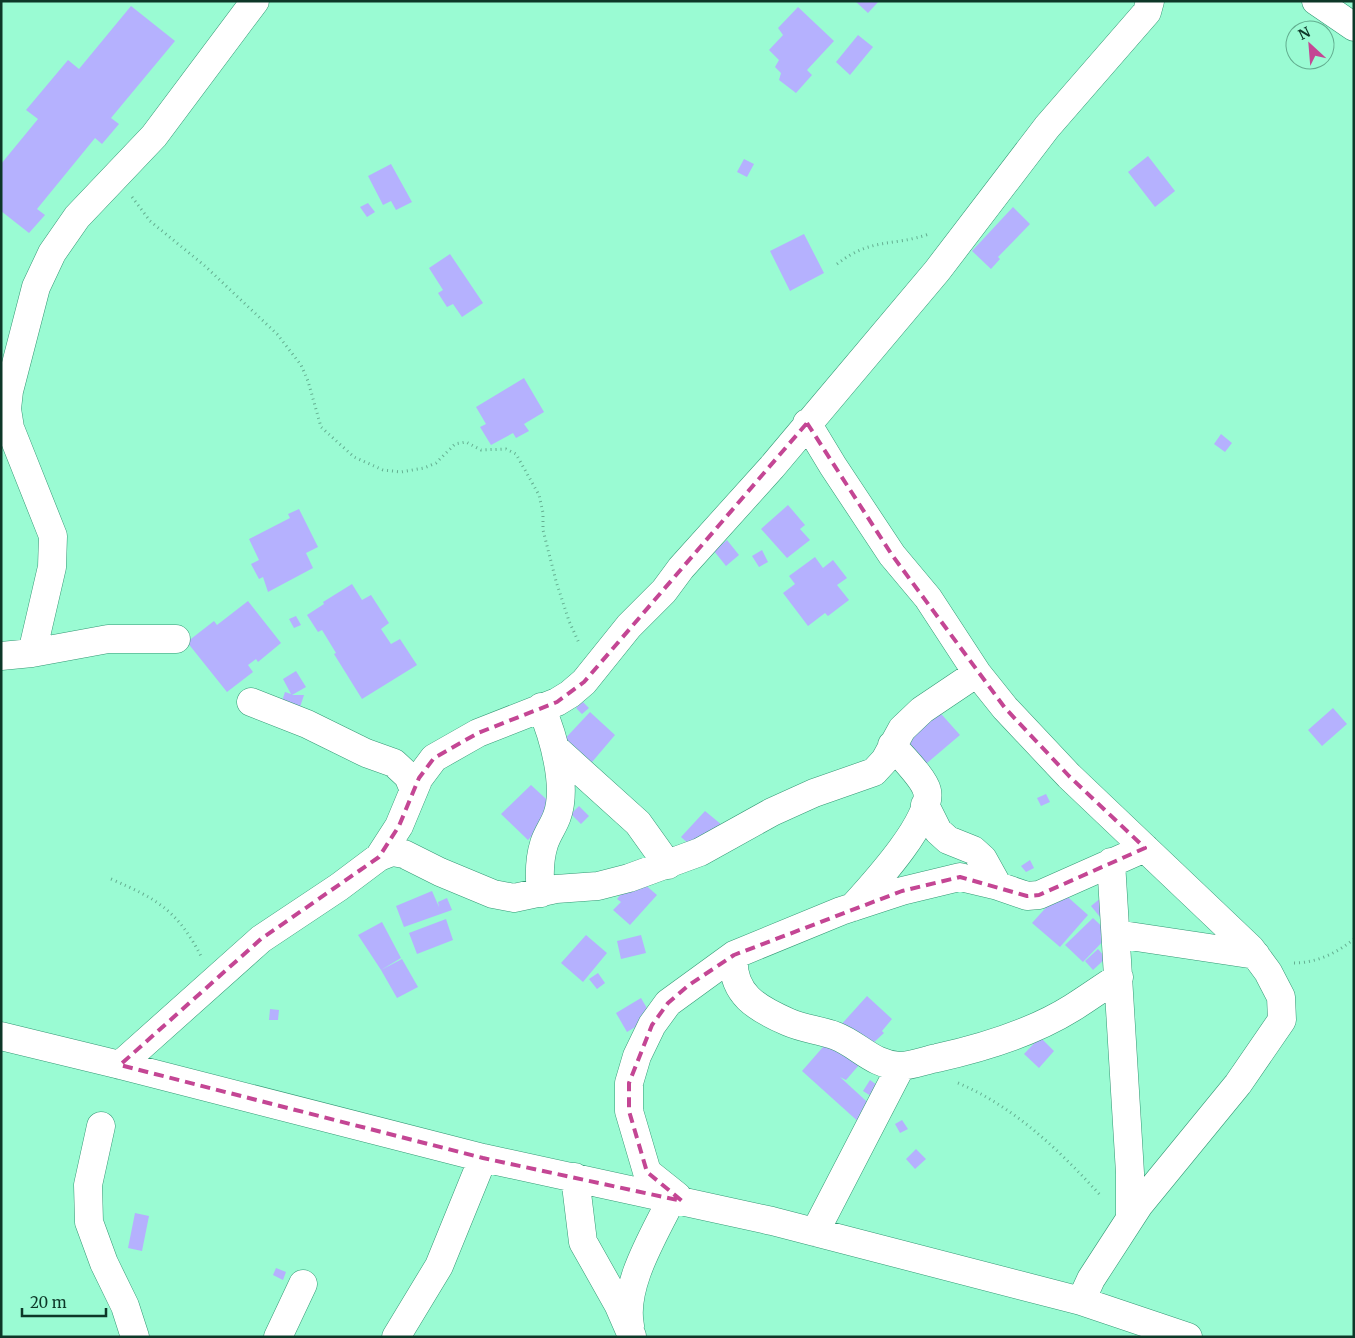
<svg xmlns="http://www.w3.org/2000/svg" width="1355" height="1338" font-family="Merriweather,serif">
<rect width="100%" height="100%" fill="#9afbd3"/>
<path fill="#b5b1fe" d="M 855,1 L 879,1 L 868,13 Z
M 131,6 L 175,41 L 111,118 L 119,124 L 102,144 L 95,138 L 37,209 L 45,215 L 29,233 L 1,211 L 1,164 L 38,119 L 26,110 L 68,60 L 79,69 Z
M 798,7 L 834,41 L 807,70 L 812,75 L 796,93 L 779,80 L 781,73 L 775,67 L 779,60 L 769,50 L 783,35 L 778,28 Z
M 858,35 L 873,47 L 850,75 L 836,62 Z
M 1148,156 L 1175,191 L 1155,207 L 1128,172 Z
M 744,159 L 754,164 L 747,177 L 737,172 Z
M 391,164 L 412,202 L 396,210 L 391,201 L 383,205 L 368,176 Z
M 368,203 L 375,212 L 367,217 L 360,207 Z
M 1013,207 L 1030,224 L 998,257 L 1000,259 L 991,269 L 972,251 Z
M 804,234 L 824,273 L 790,291 L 770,251 Z
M 450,254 L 483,303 L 462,317 L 453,304 L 447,307 L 438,293 L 443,290 L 429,268 Z
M 524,378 L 544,412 L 524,424 L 529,431 L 516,438 L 513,433 L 491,445 L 480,427 L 486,424 L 476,407 Z
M 1221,434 L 1232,443 L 1225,452 L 1214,444 Z
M 788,505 L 805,525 L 800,529 L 810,540 L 787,558 L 761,529 Z
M 299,509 L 318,547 L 306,553 L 313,568 L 268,592 L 263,577 L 259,579 L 251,564 L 259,560 L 249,539 L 290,518 L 288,514 Z
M 727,540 L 739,555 L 726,566 L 714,551 Z
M 762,550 L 768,562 L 759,567 L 752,556 Z
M 815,557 L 823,568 L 833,560 L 847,578 L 837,585 L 849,600 L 828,616 L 825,613 L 808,626 L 783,593 L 795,584 L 789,576 Z
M 352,584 L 362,600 L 371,595 L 389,623 L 381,629 L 391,644 L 400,639 L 417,665 L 362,699 L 334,654 L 336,653 L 322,630 L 318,632 L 307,615 L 324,604 L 323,602 Z
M 248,601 L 281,643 L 258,662 L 256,659 L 248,665 L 253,672 L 227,692 L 187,642 L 214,621 L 217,625 Z
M 296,616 L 301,625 L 294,628 L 289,619 Z
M 296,671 L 306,687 L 292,695 L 304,695 L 300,707 L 281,704 L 285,692 L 291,694 L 283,679 Z
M 583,702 L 589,708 L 582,714 L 576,708 Z
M 935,707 L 960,735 L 920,769 L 896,741 Z
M 1333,708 L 1347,724 L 1322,746 L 1308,730 Z
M 590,712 L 615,735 L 587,768 L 560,744 Z
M 531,785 L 557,809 L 528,840 L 501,814 Z
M 1046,794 L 1050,802 L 1041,806 L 1037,798 Z
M 579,806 L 589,816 L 581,824 L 571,814 Z
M 705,811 L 722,825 L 697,851 L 681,837 Z
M 1030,860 L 1034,868 L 1026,872 L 1021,866 Z
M 636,877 L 657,895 L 630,925 L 613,910 L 621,902 L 617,899 Z
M 432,891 L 439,907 L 438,902 L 447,898 L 452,910 L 404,927 L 396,906 Z
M 1061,891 L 1088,915 L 1060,947 L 1032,923 Z
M 1102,897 L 1111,908 L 1100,917 L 1091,906 Z
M 1093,918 L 1110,934 L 1083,962 L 1065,945 Z
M 446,919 L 453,940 L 417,954 L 409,933 Z
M 382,922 L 401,958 L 381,970 L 358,935 Z
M 586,935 L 607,953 L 583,982 L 561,963 Z
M 641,935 L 646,953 L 621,959 L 617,941 Z
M 1098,949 L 1106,958 L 1093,970 L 1085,961 Z
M 402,959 L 418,987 L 397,998 L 381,970 Z
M 598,973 L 605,983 L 597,989 L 589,979 Z
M 867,996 L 892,1019 L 882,1031 L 884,1033 L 871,1045 L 839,1027 Z
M 641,998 L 652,1017 L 627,1032 L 616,1013 Z
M 270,1009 L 279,1010 L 278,1020 L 269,1020 Z
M 1040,1037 L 1054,1051 L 1039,1068 L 1024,1054 Z
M 830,1039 L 859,1065 L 846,1080 L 840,1077 L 876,1110 L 862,1125 L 802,1071 Z
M 870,1080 L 881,1088 L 874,1098 L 863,1091 Z
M 902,1120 L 908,1129 L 900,1133 L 895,1124 Z
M 916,1149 L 926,1159 L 915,1169 L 906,1159 Z
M 135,1213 L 149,1216 L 142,1251 L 128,1248 Z
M 276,1268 L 286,1272 L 283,1280 L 273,1275 Z"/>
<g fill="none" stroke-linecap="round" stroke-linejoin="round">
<defs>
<path id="minor" d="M 1316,1 L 1354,27
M 807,423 L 833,466 L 892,555 L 928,598 L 977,673 L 1005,708 L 1069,776 L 1251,949 L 1268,972 L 1281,997 L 1282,1020 L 1238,1084 L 1139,1205 L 1091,1279 L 1081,1301
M 32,653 L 52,567 L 53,536 L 10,428 L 7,409 L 9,391 L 36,287 L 52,253 L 77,217 L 154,136 L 255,1
M 1,656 L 32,653 L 108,639 L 176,639
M 251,702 L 307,724 L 366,753 L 394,763 L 408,776 L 414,790
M 556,749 L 638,823 L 668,865
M 925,805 L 938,831 L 948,840 L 973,850 L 983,859 L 998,886
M 379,857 L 399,826 L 419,778 L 434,758 L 478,733 L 557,702 L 570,694 L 584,682 L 629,626 L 664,591 L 681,568 L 772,467 L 937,271 L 1047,127 L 1147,12 L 1150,1
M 1111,862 L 1130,1173 L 1130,1218
M 541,893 C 539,876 539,860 544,844 C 547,834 554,825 557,816 C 568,786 553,735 541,707
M 853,907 C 872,886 934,819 927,791 C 924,778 901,756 892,745
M 1116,934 L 1256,955
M 734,955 C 730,994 758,1009 788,1022 C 804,1029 820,1030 836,1036 C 859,1045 873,1065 900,1066 C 911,1066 926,1060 937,1058 C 982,1048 1032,1033 1072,1008 C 1088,998 1103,987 1119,977
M 1,1036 L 120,1065 L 483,1158 L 772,1221 L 1081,1301 L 1188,1337
M 120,1065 L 261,939 L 339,887 L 379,857 L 392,852 L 404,854 L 440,872 L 493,894 L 514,898 L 556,889 L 598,886 L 629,878 L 700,852 L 772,812 L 814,793 L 874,772 L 885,760 L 902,729 L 922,710 L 977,673
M 101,1126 L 88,1185 L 89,1222 L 104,1263 L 125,1306 L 135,1337
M 575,1177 L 583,1242 L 618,1304 L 632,1336
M 677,1196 L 647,1172 L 629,1111 L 629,1083 L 637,1056 L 652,1025 L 668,1003 L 734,955 L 841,911 L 902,891 L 960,877 L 998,886 L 1027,896 L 1039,895 L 1145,848
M 815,1232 L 901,1066
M 630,1326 C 622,1285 655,1234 672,1198
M 278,1337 L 303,1284
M 396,1337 L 439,1266 L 483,1158"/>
</defs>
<use href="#minor" stroke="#339874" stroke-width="29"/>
<path stroke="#64af91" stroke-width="3" stroke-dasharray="1 4" stroke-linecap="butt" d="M 132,197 L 150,221 L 205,266 L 277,334 L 301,365 L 308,381 L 321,427 L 354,457 L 383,470 L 401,472 L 424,468 L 436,463 L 455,444 L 466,442 L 481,450 L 506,449 L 516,454 L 539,495 L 543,513 L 543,530 L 556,581 L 569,621 L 579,643
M 837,264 C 872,237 892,247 929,234
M 111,879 C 157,899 177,910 201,956
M 1294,963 C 1316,963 1337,953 1354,939
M 958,1083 C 1015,1107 1060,1151 1101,1196"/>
<use href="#minor" stroke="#fff" stroke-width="28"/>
</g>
<path fill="none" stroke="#c44694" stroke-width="4" stroke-dasharray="10 6" stroke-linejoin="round" d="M 807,423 L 892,555 L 1005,708 L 1069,776 L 1145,848 L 1039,895 L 1027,896 L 960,877 L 902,891 L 734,955 L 689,985 L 668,1003 L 652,1025 L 629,1083 L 629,1111 L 647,1172 L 682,1201 L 483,1158 L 120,1065 L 261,939 L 379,857 L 399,826 L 419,778 L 434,758 L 478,733 L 557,702 L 584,682 Z"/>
<rect width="1355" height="1338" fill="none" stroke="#0d3728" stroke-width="5"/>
<g transform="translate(1310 45) rotate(334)"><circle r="24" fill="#9afbd3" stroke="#62ad8f"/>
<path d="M0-4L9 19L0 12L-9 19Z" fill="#c44694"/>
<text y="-8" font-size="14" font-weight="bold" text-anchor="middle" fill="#0d3728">N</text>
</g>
<path d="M22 1308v8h84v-8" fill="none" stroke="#0d3728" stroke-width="2.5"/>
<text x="30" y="1308" font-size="15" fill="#0d3728" stroke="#9afbd3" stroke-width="4" paint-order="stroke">20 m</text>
</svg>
